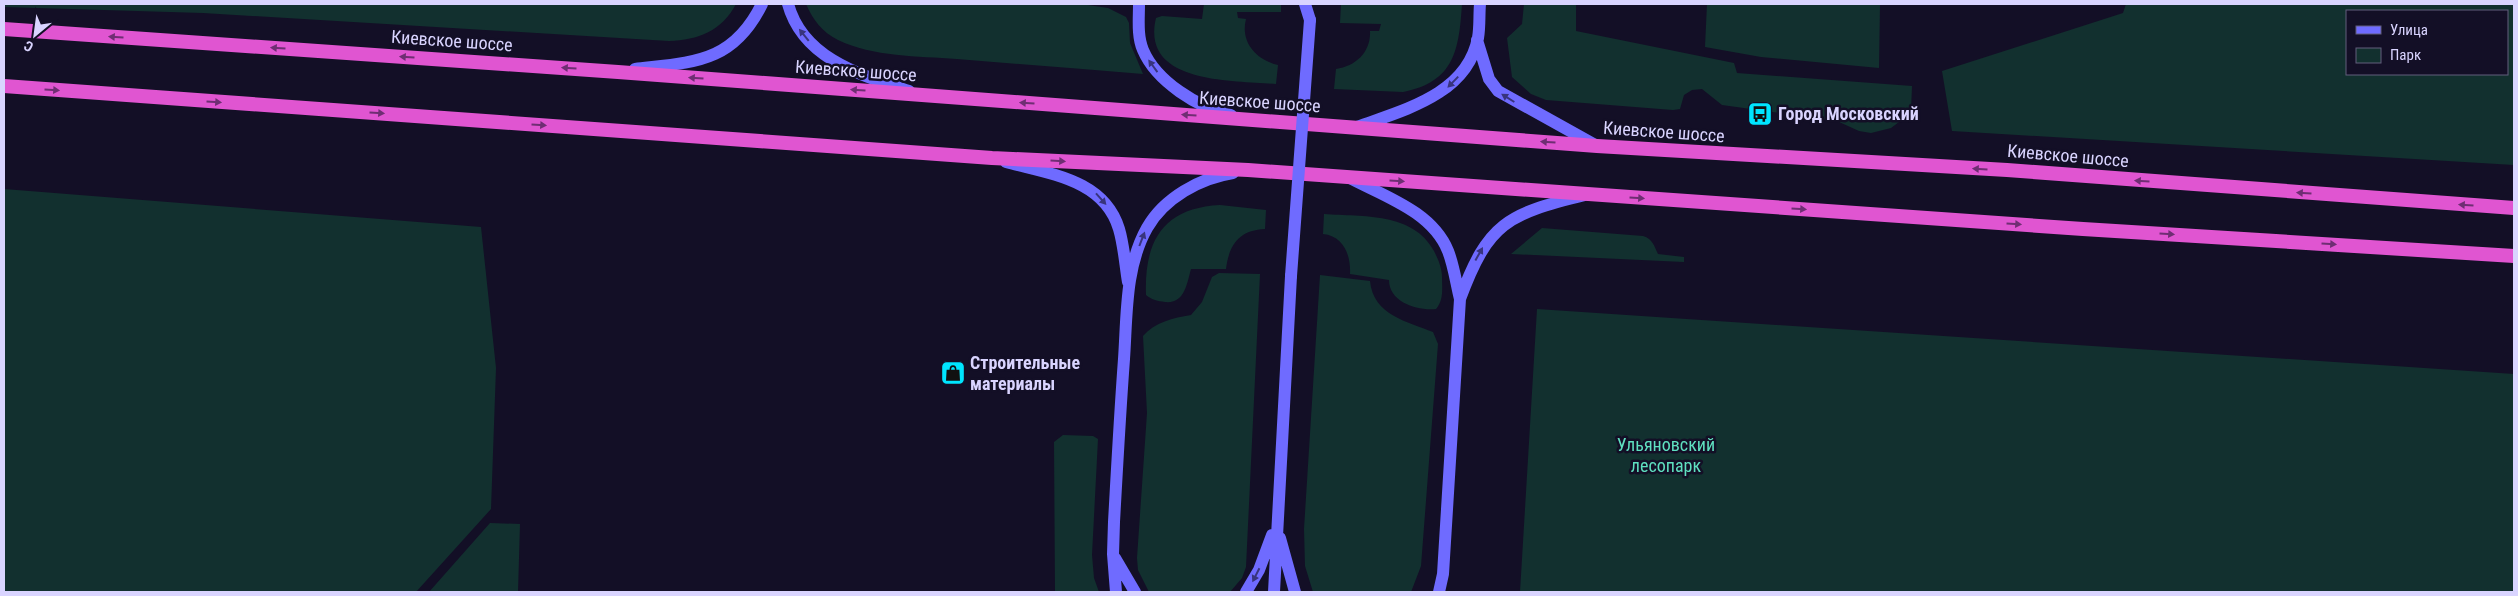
<svg xmlns="http://www.w3.org/2000/svg" width="2518" height="596" font-family="'Roboto Condensed',sans-serif">
<rect width="100%" height="100%" fill="#130f26"/>
<path fill="#12302f" fill-rule="evenodd" d="M 4,4 L 736,4 C 722,31 698,40 669,41 L 203,13 L 4,7 Z
M 806,4 L 1081,4 L 1108,8 L 1126,17 L 1129,23 L 1130,43 L 1143,74 C 1081,69 1019,64 957,59 C 918,56 873,57 838,40 C 822,32 813,20 806,4 Z
M 1204,4 L 1281,4 L 1281,12 L 1237,12 L 1238,18 L 1246,19 C 1240,42 1256,60 1278,65 L 1276,84 C 1235,80 1140,85 1156,18 L 1162,16 L 1202,19 Z
M 1341,4 L 1462,4 C 1459,49 1455,82 1403,92 L 1334,89 L 1336,69 C 1356,66 1371,52 1370,31 L 1379,31 L 1381,24 L 1340,23 Z
M 1524,4 L 1576,4 L 1576,31 L 1734,63 L 1737,73 L 1912,86 L 1911,110 L 1907,116 L 1891,128 L 1871,133 L 1859,131 L 1837,121 L 1722,105 L 1702,89 L 1692,90 L 1684,95 L 1680,109 L 1673,110 L 1546,100 L 1531,94 L 1512,77 L 1507,38 L 1522,24 Z
M 1707,4 L 1880,4 L 1879,68 L 1761,57 L 1705,47 Z
M 2126,4 L 2514,4 L 2514,165 L 1952,131 L 1942,71 L 2123,13 ZM 2347,11 L 2507,11 L 2507,74 L 2347,74 Z
M 4,189 L 481,227 L 496,368 L 491,509 L 416,592 L 4,592 Z
M 1220,205 L 1266,210 L 1265,229 C 1239,230 1229,245 1226,269 L 1191,269 C 1187,283 1185,304 1165,302 C 1158,301 1152,300 1146,295 C 1144,241 1163,208 1220,205 Z
M 1324,214 C 1363,217 1413,212 1434,251 C 1438,259 1442,268 1442,277 C 1442,288 1444,300 1436,309 C 1417,311 1389,302 1389,280 L 1350,274 C 1351,256 1344,236 1323,234 Z
M 1542,228 L 1643,236 C 1653,239 1654,246 1658,254 L 1684,257 L 1684,262 L 1511,254 Z
M 1219,273 L 1260,274 L 1246,567 L 1242,578 L 1230,592 L 1149,592 L 1138,570 L 1137,558 L 1147,413 L 1143,336 C 1155,322 1173,318 1191,315 L 1202,302 L 1212,277 Z
M 1320,275 L 1370,281 C 1373,315 1408,322 1433,332 L 1438,344 L 1421,566 L 1411,592 L 1313,592 L 1305,566 L 1304,529 Z
M 1537,309 L 2514,374 L 2514,592 L 1520,592 Z
M 1063,435 L 1093,436 L 1098,439 L 1092,555 L 1094,578 L 1099,592 L 1055,592 L 1054,442 Z
M 490,523 L 520,524 L 518,592 L 429,592 Z"/>
<g fill="none" stroke-linecap="round" stroke-linejoin="round">
<path stroke="#6f6bff" stroke-width="12" d="M 788,4 C 803,59 861,75 909,91
M 1139,4 C 1139,19 1137,36 1143,50 C 1156,81 1198,108 1231,115
M 1305,4 L 1310,20
M 1477,40 L 1489,79 L 1498,91 L 1597,146
M 635,69 C 694,62 733,63 762,4
M 1357,127 C 1403,110 1467,95 1478,38 C 1480,27 1479,15 1480,4
M 1006,162 C 1049,174 1104,179 1119,229 C 1124,246 1125,264 1128,282
M 1348,177 C 1383,196 1432,211 1448,251 C 1454,266 1456,283 1460,299 L 1443,574 L 1439,592
M 1460,299 C 1488,223 1507,214 1585,195
M 1280,538 L 1295,592
M 1115,558 L 1135,592
M 1116,592 L 1113,554 L 1114,522 C 1117,468 1120,413 1124,359 C 1127,316 1125,267 1147,228 C 1164,198 1200,178 1233,173
M 1246,592 L 1259,570 L 1272,535
M 1274,592 L 1291,276"/>
<path stroke="#e055d1" stroke-width="14" d="M 4,29 L 618,72 L 1597,146 L 2007,170 L 2514,208
M 4,86 L 992,158 L 1248,170 L 2083,229 L 2514,256"/>
<path stroke="#6f6bff" stroke-width="12" d="M 1291,276 L 1310,20"/>
</g>
<defs><path id="oneway-solid" d="M-6-.8H1V-3.2L6.5 0L1 3.2V.8H-6Z" transform="scale(1.25)"/></defs>
<g fill="#38347d">
<use href="#oneway-solid" transform="translate(804 35) rotate(-129)"/>
<use href="#oneway-solid" transform="translate(1153 66) rotate(-126)"/>
<use href="#oneway-solid" transform="translate(1453 82) rotate(134)"/>
<use href="#oneway-solid" transform="translate(1508 98) rotate(-148)"/>
<use href="#oneway-solid" transform="translate(1101 199) rotate(48)"/>
<use href="#oneway-solid" transform="translate(1142 239) rotate(-69)"/>
<use href="#oneway-solid" transform="translate(1479 254) rotate(-61)"/>
<use href="#oneway-solid" transform="translate(1256 575) rotate(117)"/>
</g>
<g fill="#6f2e73">
<use href="#oneway-solid" transform="translate(116 37) rotate(-176)"/>
<use href="#oneway-solid" transform="translate(278 48) rotate(-176)"/>
<use href="#oneway-solid" transform="translate(407 57) rotate(-176)"/>
<use href="#oneway-solid" transform="translate(569 68) rotate(-176)"/>
<use href="#oneway-solid" transform="translate(696 78) rotate(-176)"/>
<use href="#oneway-solid" transform="translate(52 90) rotate(4)"/>
<use href="#oneway-solid" transform="translate(858 90) rotate(-176)"/>
<use href="#oneway-solid" transform="translate(214 102) rotate(4)"/>
<use href="#oneway-solid" transform="translate(1027 103) rotate(-176)"/>
<use href="#oneway-solid" transform="translate(377 113) rotate(4)"/>
<use href="#oneway-solid" transform="translate(1189 115) rotate(-176)"/>
<use href="#oneway-solid" transform="translate(539 125) rotate(4)"/>
<use href="#oneway-solid" transform="translate(1548 142) rotate(-176)"/>
<use href="#oneway-solid" transform="translate(1058 161) rotate(3)"/>
<use href="#oneway-solid" transform="translate(1980 169) rotate(-177)"/>
<use href="#oneway-solid" transform="translate(1397 181) rotate(4)"/>
<use href="#oneway-solid" transform="translate(2142 181) rotate(-176)"/>
<use href="#oneway-solid" transform="translate(2304 193) rotate(-176)"/>
<use href="#oneway-solid" transform="translate(1637 198) rotate(4)"/>
<use href="#oneway-solid" transform="translate(2466 205) rotate(-176)"/>
<use href="#oneway-solid" transform="translate(1799 209) rotate(4)"/>
<use href="#oneway-solid" transform="translate(2014 224) rotate(4)"/>
<use href="#oneway-solid" transform="translate(2167 234) rotate(4)"/>
<use href="#oneway-solid" transform="translate(2329 244) rotate(4)"/>
</g>
<defs>
<symbol id="bus-square" viewBox="-11 -11 22 22"><rect x="-9" y="-9" width="18" height="18" rx="4" fill="#00e5ff" stroke="#130f26"/><path d="M-5-6H5V4H4V6H2V4H-2V6H-4V4H-5ZM-3.5-4V0h7V-4ZM-3.5 1.2v1.5H-2V1.2ZM2 1.2v1.5H3.5V1.2Z" fill="#111"/></symbol>
<symbol id="shop-square" viewBox="-11 -11 22 22"><rect x="-9" y="-9" width="18" height="18" rx="4" fill="#00e5ff" stroke="#130f26"/><path d="M-5-2.5h2.3a2.7 3.5 0 0 1 5.4 0H5L5.5 6h-11ZM-1.5-2.5h3a1.5 2.3 0 0 0-3 0Z" fill="#111"/></symbol>
</defs>
<g fill-rule="evenodd">
<use href="#bus-square" x="1746" y="100" width="28" height="28"/>
<use href="#shop-square" x="939" y="359" width="28" height="28"/>
</g>
<g text-anchor="middle" stroke-width="5" stroke-linejoin="round" paint-order="stroke">
<g font-size="18" fill="#d9d4ff" stroke="#130f26">
<text transform="translate(452 41) rotate(4)" y="6">Киевское шоссе</text>
<text transform="translate(856 71) rotate(4)" y="6">Киевское шоссе</text>
<text transform="translate(1260 102) rotate(4)" y="6">Киевское шоссе</text>
<text transform="translate(1664 132) rotate(4)" y="6">Киевское шоссе</text>
<text transform="translate(2068 156) rotate(5)" y="6">Киевское шоссе</text>
</g>
<g font-size="18" font-weight="bold" fill="#d9d4ff" stroke="#130f26" text-anchor="start">
<text x="1778" y="120">Город Московский</text>
<text x="970" y="369">Строительные<tspan x="970" dy="21">материалы</tspan></text>
</g>
<g font-size="18" fill="#5fe0c0" stroke="#130f26">
<text x="1666" y="451">Ульяновский<tspan x="1666" dy="21">лесопарк</tspan></text>
</g>
</g>
<rect width="2518" height="596" fill="none" stroke="#d9d4ff" stroke-width="10"/>
<rect x="2346" y="10" width="162" height="65" fill="#130f26" stroke="#625e7d"/>
<rect x="2356" y="26" width="25" height="8" fill="#6f6bff" stroke="#625e7d"/>
<text x="2390" y="35" font-size="15" fill="#d9d4ff">Улица</text>
<rect x="2356" y="48" width="25" height="15" fill="#12302f" stroke="#625e7d"/>
<text x="2390" y="60" font-size="15" fill="#d9d4ff">Парк</text>
<g transform="translate(35 35) rotate(209)" stroke="#130f26" stroke-width="4" paint-order="stroke">
<path d="M0-4L9 19L0 12L-9 19Z" fill="#d9d4ff"/>
<text y="-8" font-size="14" font-weight="bold" text-anchor="middle" fill="#d9d4ff">С</text>
</g>
</svg>
